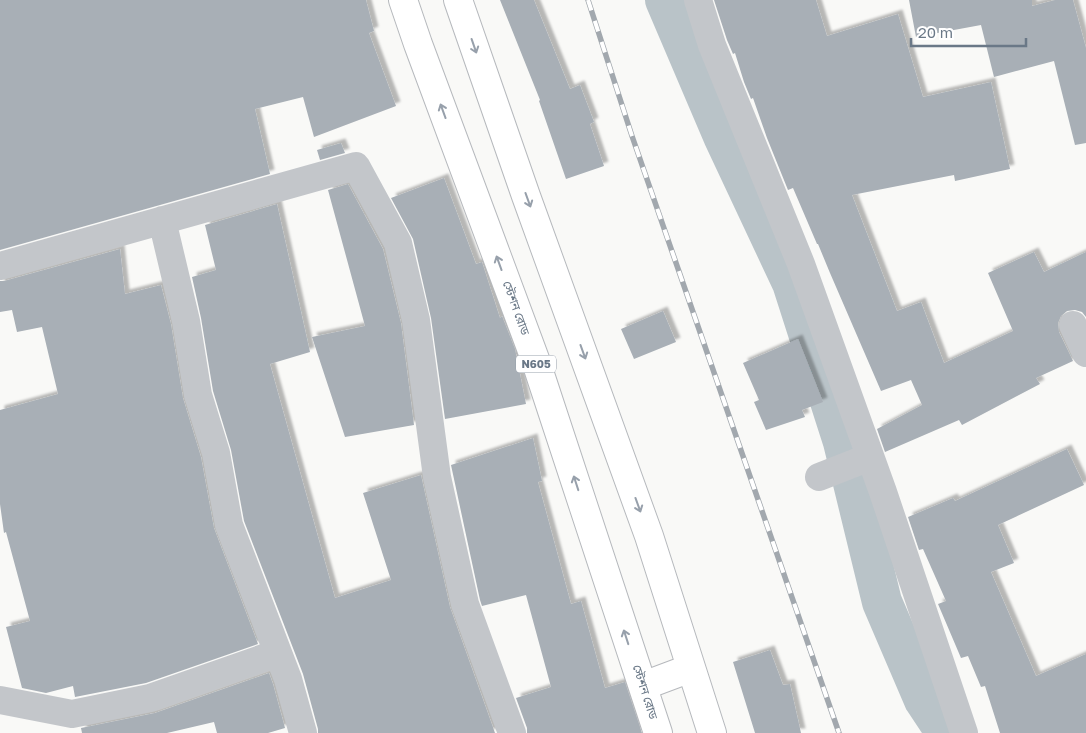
<svg xmlns="http://www.w3.org/2000/svg" width="1086" height="733" font-family="'Golos Text','Noto Sans Bengali',sans-serif">
<defs>
<filter id="shadow"><feDropShadow dx="4.5" dy="-4.5" stdDeviation="1" flood-color="#0004"/></filter>
</defs>
<rect width="100%" height="100%" fill="#f9f9f7"/>
<g fill="none" stroke-linecap="round" stroke-linejoin="round">
<path stroke="#b9c3c8" stroke-width="40" d="M 665,0 L 723,136 L 792,283 L 843,442 L 882,602 L 924,700 L 946,733"/>
</g>
<path fill="#a8afb6" filter="url(#shadow)" d="M 0,0 L 366,0 L 374,31 L 369,33 L 396,106 L 314,137 L 303,97 L 255,109 L 270,174 L 0,250 Z
M 500,0 L 534,0 L 570,89 L 580,85 L 594,122 L 590,124 L 604,166 L 566,179 L 539,101 L 540,100 Z
M 714,0 L 816,0 L 827,36 L 898,14 L 923,97 L 991,82 L 1010,169 L 955,181 L 954,175 L 852,195 L 897,311 L 921,302 L 944,363 L 1013,331 L 988,273 L 1034,252 L 1044,272 L 1086,252 L 1086,317 L 1082,312 L 1075,310 L 1067,311 L 1061,316 L 1058,323 L 1059,332 L 1073,361 L 1036,378 L 1040,384 L 962,425 L 959,420 L 885,452 L 877,429 L 922,405 L 911,380 L 881,391 L 830,273 L 818,244 L 817,244 L 793,188 L 788,190 L 767,138 L 753,98 L 751,99 L 744,82 L 735,53 L 733,54 L 727,40 Z
M 909,0 L 1032,0 L 1032,6 L 1055,0 L 1073,0 L 1086,48 L 1086,143 L 1075,145 L 1054,61 L 994,77 L 981,25 L 916,37 Z
M 341,143 L 345,153 L 320,160 L 317,150 Z
M 444,178 L 476,264 L 482,262 L 500,318 L 502,316 L 515,349 L 526,404 L 445,419 L 431,318 L 413,239 L 391,198 Z
M 348,184 L 383,249 L 401,323 L 414,425 L 345,437 L 312,337 L 365,326 L 328,190 Z
M 277,204 L 310,352 L 270,364 L 335,598 L 391,580 L 363,493 L 421,475 L 450,607 L 495,733 L 318,733 L 318,729 L 303,674 L 244,521 L 231,450 L 213,391 L 201,318 L 192,277 L 216,270 L 205,225 Z
M 120,249 L 125,294 L 161,285 L 171,324 L 183,398 L 201,457 L 214,528 L 258,644 L 146,683 L 75,697 L 73,686 L 46,693 L 22,688 L 6,627 L 30,621 L 6,532 L 4,533 L 0,504 L 0,410 L 58,394 L 42,327 L 17,332 L 12,310 L 0,312 L 0,281 L 4,281 Z
M 663,311 L 676,342 L 634,359 L 621,329 Z
M 798,339 L 823,402 L 802,410 L 805,417 L 766,430 L 754,402 L 759,400 L 743,363 Z
M 533,438 L 542,481 L 538,482 L 571,604 L 581,601 L 605,688 L 625,682 L 642,733 L 527,733 L 527,728 L 516,698 L 551,687 L 526,595 L 482,606 L 480,600 L 451,465 Z
M 1067,449 L 1084,485 L 998,525 L 1014,563 L 991,572 L 1036,676 L 1086,654 L 1086,733 L 1000,733 L 985,686 L 981,687 L 968,656 L 961,658 L 938,604 L 946,601 L 923,549 L 919,550 L 908,517 L 953,498 L 955,501 Z
M 770,650 L 783,685 L 790,684 L 801,733 L 755,733 L 733,662 Z
M 269,673 L 273,684 L 285,728 L 268,733 L 217,733 L 214,722 L 167,733 L 82,733 L 81,728 L 155,713 Z"/>
<g fill="none" stroke-linecap="round" stroke-linejoin="round">
<defs>
<path id="highway" d="M 403,0 L 418,44 L 535,359 L 658,733
M 458,0 L 526,196 L 649,536 L 712,733
M 643,686 L 691,668"/>
</defs>
<use href="#highway" stroke="#b6b9bd" stroke-width="30"/>
<path stroke="#c3c6ca" stroke-width="28" d="M 698,0 L 712,45 L 801,264 L 883,492 L 964,733
M 162,220 L 186,321 L 198,395 L 216,453 L 229,525 L 288,679 L 303,733
M 0,266 L 356,166 L 398,243 L 416,320 L 437,477 L 465,604 L 512,733
M 1073,325 L 1086,353
M 819,477 L 870,457
M 0,700 L 72,714 L 150,698 L 278,653"/>
<use href="#highway" stroke="#fff" stroke-width="28"/>
<defs>
<path id="rail" d="M 588,0 L 632,136 L 839,733"/>
</defs>
<use href="#rail" stroke="#a2a8ae" stroke-width="5.5"/>
<use href="#rail" stroke="#fff" stroke-width="4" stroke-dasharray="11" stroke-linecap="butt"/>
</g>
<defs><path id="oneway-shaft" d="M-6 0H5M1.5-3L5.5 0L1.5 3" fill="none" stroke-width="1.6" stroke-linecap="round" stroke-linejoin="round" transform="scale(1.25)"/></defs>
<g stroke="#97a0ab">
<use href="#oneway-shaft" transform="translate(474 46) rotate(71)"/>
<use href="#oneway-shaft" transform="translate(443 111) rotate(-110)"/>
<use href="#oneway-shaft" transform="translate(528 200) rotate(70)"/>
<use href="#oneway-shaft" transform="translate(499 263) rotate(-110)"/>
<use href="#oneway-shaft" transform="translate(583 352) rotate(70)"/>
<use href="#oneway-shaft" transform="translate(576 483) rotate(-108)"/>
<use href="#oneway-shaft" transform="translate(638 505) rotate(70)"/>
<use href="#oneway-shaft" transform="translate(626 637) rotate(-108)"/>
</g>
<g text-anchor="middle" stroke-width="5" stroke-linejoin="round" paint-order="stroke">
<rect fill="#fff" stroke="#97a0ab" stroke-width="1" x="516" y="355.5" width="40" height="17" rx="4"/>
<g font-size="11" font-weight="bold" fill="#6a7887">
<text x="536" y="368">N605</text>
</g>
<g font-size="12" fill="#6a7887" stroke="#fff">
<text transform="translate(516 308) rotate(70)" y="4">স্টেশন রোড</text>
<text transform="translate(645 692) rotate(72)" y="4">স্টেশন রোড</text>
</g>
</g>
<path d="M911 38v8h115v-8" fill="none" stroke="#6a7887" stroke-width="2.5"/>
<text x="918" y="38" font-size="15" fill="#6a7887" stroke="#ffffff" stroke-width="4" paint-order="stroke">20 m</text>
</svg>
